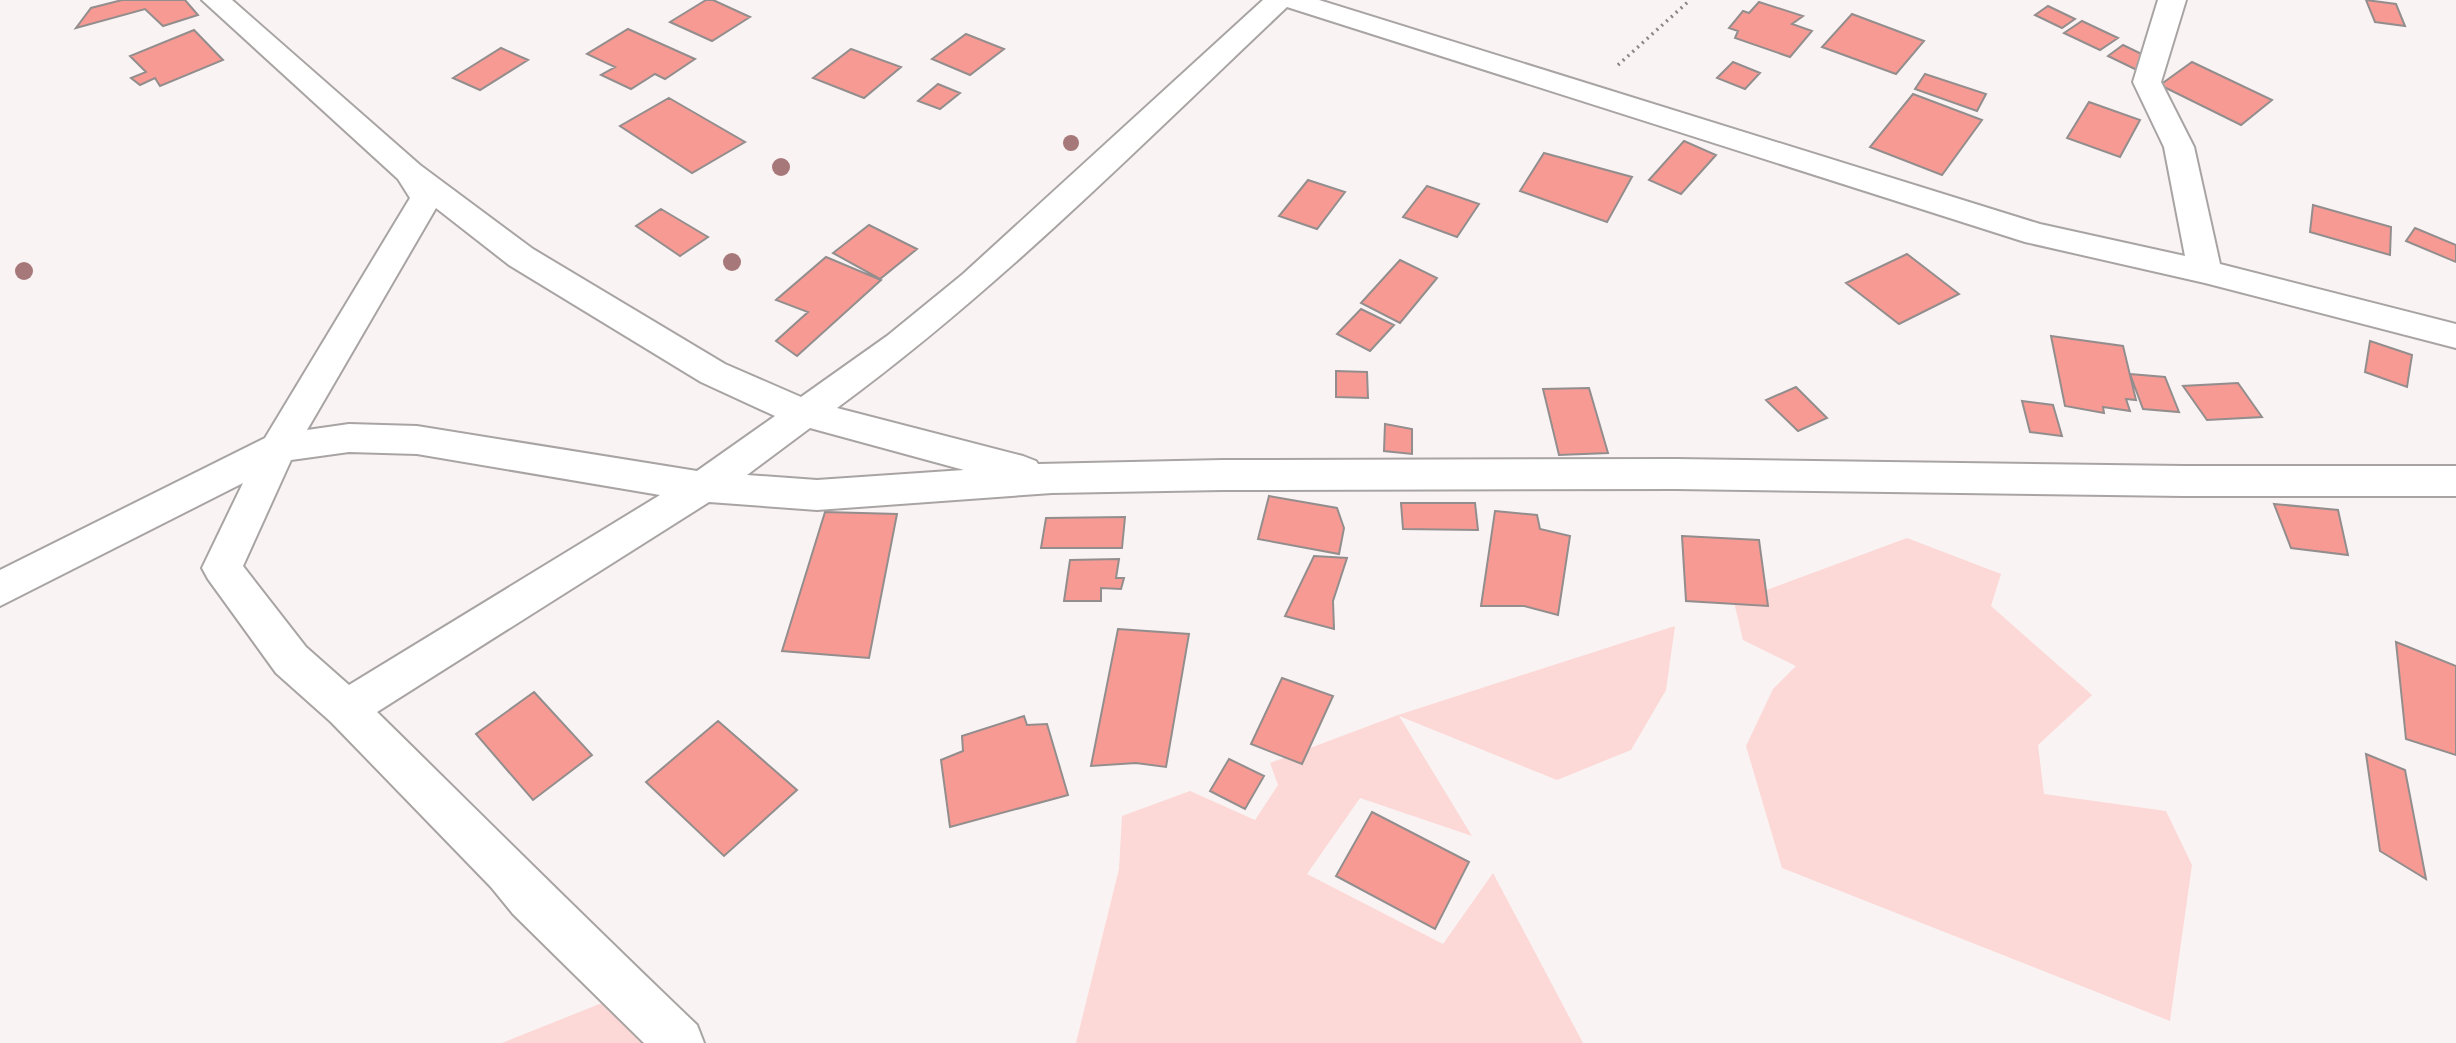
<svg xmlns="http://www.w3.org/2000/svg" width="2456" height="1043" font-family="'DM Sans',sans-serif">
<rect width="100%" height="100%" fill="#f9f3f3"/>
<path fill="#fcd9d6" d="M 1907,538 L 2001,574 L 1991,606 L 2092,695 L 2038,745 L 2044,794 L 2166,811 L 2192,865 L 2170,1021 L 1782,868 L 1746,746 L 1773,689 L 1796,666 L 1743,640 L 1734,602 Z
M 1675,626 L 1666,690 L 1631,750 L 1557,780 L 1399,716 L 1472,836 L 1360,798 L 1307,874 L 1443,944 L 1493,873 L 1583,1043 L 1076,1043 L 1119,869 L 1122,816 L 1190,791 L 1255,820 L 1278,785 L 1270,763 L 1398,715 Z
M 617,997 L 647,1043 L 502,1043 Z"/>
<path fill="#f79a94" stroke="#938e8d" stroke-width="2" d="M 122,0 L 185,0 L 198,15 L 163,26 L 145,9 L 76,28 L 91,8 Z
M 706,0 L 713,0 L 750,17 L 712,41 L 670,22 Z
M 2366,0 L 2396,4 L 2405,26 L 2375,22 Z
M 1759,2 L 1803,16 L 1792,24 L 1812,31 L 1790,57 L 1735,38 L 1738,31 L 1729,28 L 1743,11 L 1749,13 Z
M 2048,6 L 2075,19 L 2062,28 L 2035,15 Z
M 1852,14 L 1924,41 L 1896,74 L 1822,47 Z
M 2082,21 L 2118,38 L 2100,50 L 2064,33 Z
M 628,29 L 695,59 L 665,79 L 655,74 L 631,89 L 601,75 L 615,67 L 587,54 Z
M 194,30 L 223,60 L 160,86 L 155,78 L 140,85 L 131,78 L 146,72 L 130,56 Z
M 966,34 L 1004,49 L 970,75 L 932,59 Z
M 2123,45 L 2152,59 L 2137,70 L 2108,56 Z
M 501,48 L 528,60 L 480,90 L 453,78 Z
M 851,49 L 901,67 L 864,98 L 813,78 Z
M 1733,62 L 1760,73 L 1745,89 L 1717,78 Z
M 2192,62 L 2272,100 L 2241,125 L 2160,85 Z
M 1925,74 L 1986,94 L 1977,111 L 1915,89 Z
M 938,84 L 960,93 L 940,109 L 918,101 Z
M 1913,94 L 1982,120 L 1942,175 L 1870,147 Z
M 669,98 L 745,142 L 692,173 L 620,126 Z
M 2089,102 L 2140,120 L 2120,157 L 2067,138 Z
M 1684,141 L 1716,155 L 1681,194 L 1649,180 Z
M 1544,153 L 1632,177 L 1607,222 L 1520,191 Z
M 1308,180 L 1345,192 L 1317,229 L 1279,216 Z
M 1427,186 L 1479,204 L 1457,237 L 1403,217 Z
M 2313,205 L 2391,227 L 2390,255 L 2310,232 Z
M 661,209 L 708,237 L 680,256 L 636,226 Z
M 869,225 L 917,249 L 880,279 L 833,253 Z
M 2415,228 L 2456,245 L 2456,262 L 2406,241 Z
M 1907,254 L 1959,294 L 1899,324 L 1846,283 Z
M 826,257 L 881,280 L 797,356 L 776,341 L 808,312 L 776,300 Z
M 1400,260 L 1437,278 L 1400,323 L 1361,303 Z
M 1361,309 L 1394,325 L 1370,351 L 1337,334 Z
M 2051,336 L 2123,346 L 2136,400 L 2126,399 L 2130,411 L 2103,407 L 2104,413 L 2065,406 Z
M 2370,341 L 2412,355 L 2407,387 L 2365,372 Z
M 1336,371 L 1367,372 L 1368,398 L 1336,397 Z
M 2130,374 L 2165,377 L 2179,412 L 2143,409 Z
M 2238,383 L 2262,417 L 2207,420 L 2183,386 Z
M 1796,387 L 1827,418 L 1798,431 L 1766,400 Z
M 1589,388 L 1608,453 L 1559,455 L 1543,389 Z
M 2022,401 L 2053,405 L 2062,436 L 2030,432 Z
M 1385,424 L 1412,429 L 1412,454 L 1384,451 Z
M 1269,496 L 1337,508 L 1344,528 L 1339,554 L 1258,539 Z
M 1401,503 L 1475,503 L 1478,530 L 1403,529 Z
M 2274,504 L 2338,510 L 2348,555 L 2291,548 Z
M 1495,511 L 1537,515 L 1540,529 L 1570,536 L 1558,615 L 1524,606 L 1481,606 Z
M 825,512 L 897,514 L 869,658 L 782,651 Z
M 1125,517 L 1122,548 L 1041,548 L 1046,518 Z
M 1682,536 L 1759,540 L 1768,606 L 1686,601 Z
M 1314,556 L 1347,558 L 1333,601 L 1334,629 L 1285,616 Z
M 1119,559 L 1116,578 L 1124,578 L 1121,589 L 1101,588 L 1101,601 L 1064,601 L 1070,560 Z
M 1118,629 L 1189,634 L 1166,767 L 1136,763 L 1091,766 Z
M 2396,642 L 2456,666 L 2456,755 L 2406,739 Z
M 1282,678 L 1333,696 L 1302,764 L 1251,744 Z
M 534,692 L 592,755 L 533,800 L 476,734 Z
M 1024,716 L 1027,725 L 1047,724 L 1068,795 L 950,827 L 941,760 L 963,751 L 962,736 Z
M 718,721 L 797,790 L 724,856 L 646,782 Z
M 2366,754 L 2405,770 L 2426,879 L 2380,851 Z
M 1229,759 L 1264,776 L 1245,809 L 1210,791 Z
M 1372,812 L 1469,862 L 1435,929 L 1336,876 Z"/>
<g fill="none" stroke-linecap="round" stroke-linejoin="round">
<defs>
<path id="street" d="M 202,0 L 232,0 L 420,165 L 533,249 L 725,364 L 801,397 L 887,336 L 963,274 L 1263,0 L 1319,0 L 2040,224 L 2185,256 L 2164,147 L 2133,82 L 2158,0 L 2186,0 L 2161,82 L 2194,147 L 2220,264 L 2456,324 L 2456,348 L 2205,283 L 2025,242 L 1287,7 C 1141,145 999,289 837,408 L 1023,456 L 1036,461 L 1038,464 L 1223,460 L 1676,459 L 2183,466 L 2456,466 L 2456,496 L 2183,496 L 1676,489 L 1223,490 L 1052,493 L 817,510 L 709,502 L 377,712 C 484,817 589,922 697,1025 L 704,1043 L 644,1043 L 513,914 L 491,887 L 331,722 L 276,673 L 208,579 L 202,568 L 243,483 L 0,606 L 0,570 L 265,438 L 410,198 L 398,179 ZM 436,208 L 509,265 L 701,382 L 775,416 L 697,471 L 417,426 L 349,424 L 307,430 ZM 810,428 L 964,470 L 817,480 L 747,475 ZM 349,452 L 417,454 L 660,495 L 349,685 L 306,647 L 243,566 L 291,460 Z"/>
</defs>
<use href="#street" stroke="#a9a4a4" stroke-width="4"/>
<path stroke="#8b8787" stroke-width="3.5" stroke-dasharray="2 4.5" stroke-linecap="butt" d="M 1618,65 L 1690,0"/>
<use href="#street" fill="#fff" fill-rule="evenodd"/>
</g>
<g fill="#a77879">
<circle cx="1071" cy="143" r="8"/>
<circle cx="781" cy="167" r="9"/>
<circle cx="732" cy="262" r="9"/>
<circle cx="24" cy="271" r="9"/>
</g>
</svg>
